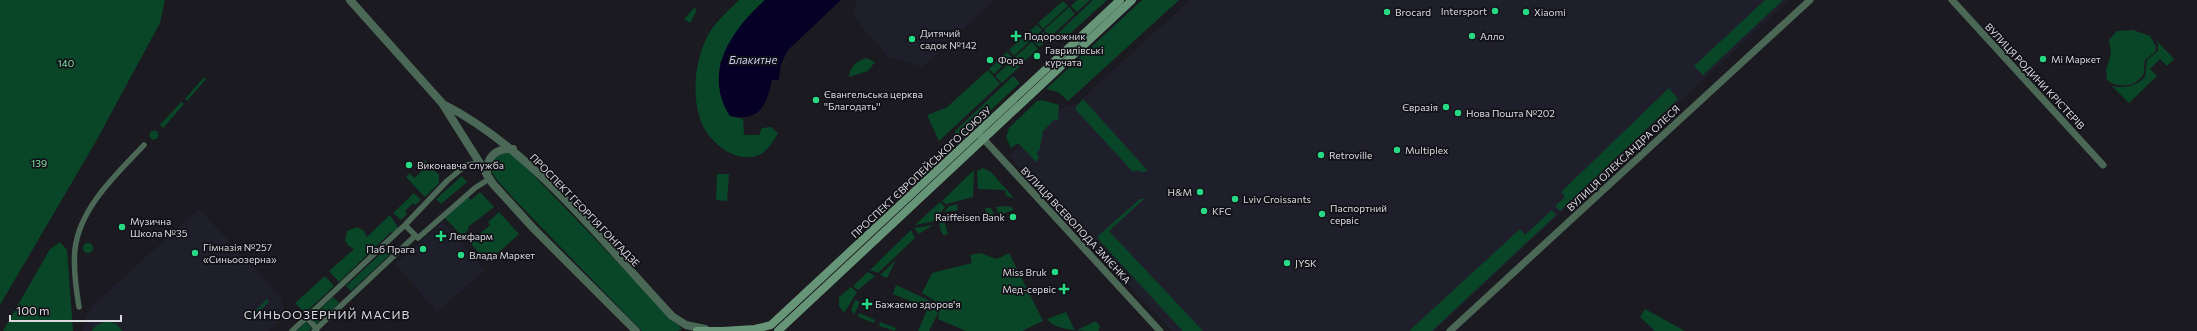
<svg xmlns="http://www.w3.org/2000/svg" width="2197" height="331" font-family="Commissioner,sans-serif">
<rect width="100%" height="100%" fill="#1a1a20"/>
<path fill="#1f1f2b" d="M 857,0 L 994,0 L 923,67 L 888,57 L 853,16 Z
M 1190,0 L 1789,0 L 1434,331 L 1171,331 L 1009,156 L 1066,105 L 1074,106 Z
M 199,209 L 280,296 L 285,311 L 277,324 L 269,331 L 82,331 L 86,315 L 93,305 Z
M 443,222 L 485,270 L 437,312 L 395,264 Z"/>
<path fill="#094628" d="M 0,0 L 165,0 L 160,23 L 95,143 L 0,305 Z
M 739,0 L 765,0 L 745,20 L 720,63 L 730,116 L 743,119 L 744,135 L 759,135 L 762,128 L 771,127 L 778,133 C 774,140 768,150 761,154 C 739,165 713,146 703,126 C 691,100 694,63 707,37 C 714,23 728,11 739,0 Z
M 1077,0 L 1090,0 L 1077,12 L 1071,6 Z
M 1093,0 L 1107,0 L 1063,40 L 1057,34 Z
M 1142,0 L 1179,0 L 1068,101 L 1058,92 L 1046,89 Z
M 1765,0 L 1783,0 L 1703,75 L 1694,66 Z
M 1063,1 L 1068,6 L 1043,29 L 1038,23 Z
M 1069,7 L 1075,14 L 1050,37 L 1044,30 Z
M 694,8 L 697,10 L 690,23 L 684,19 Z
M 1037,25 L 1042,30 L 1032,39 L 1027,33 Z
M 2133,30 L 2150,36 L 2156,47 L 2155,52 L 2145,60 C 2143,66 2146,72 2142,76 C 2134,88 2117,88 2107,80 L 2106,70 L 2111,54 L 2109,40 L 2117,31 Z
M 1043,32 L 1049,39 L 1039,47 L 1033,41 Z
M 1025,35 L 1031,40 L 1014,56 L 1009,50 Z
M 2155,39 L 2174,59 L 2167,66 L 2160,59 L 2150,69 L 2157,76 L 2129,103 L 2112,86 C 2124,89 2136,86 2145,77 L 2147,60 L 2158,51 L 2158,44 Z
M 1032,42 L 1038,49 L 1021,64 L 1015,57 Z
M 1007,52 L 1012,57 L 994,74 L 989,69 Z
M 866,58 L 875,62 L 868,71 L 849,77 C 850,66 856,62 866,58 Z
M 1014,59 L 1020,66 L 1002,83 L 995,76 Z
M 988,70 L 1000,84 L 939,141 L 927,115 L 946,108 Z
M 1013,76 L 1020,83 L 963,136 L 956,135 L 955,131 Z
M 204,77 L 206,79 L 187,101 L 185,99 Z
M 1669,88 L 1678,99 L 1560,211 L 1555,206 L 1565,197 L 1561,192 Z
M 1083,99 L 1148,171 L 1142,172 L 1136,170 L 1133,172 L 1076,110 L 1076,107 Z
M 1042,100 L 1059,105 L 1058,120 L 1055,119 L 1043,131 L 1040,148 L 1037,153 L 1039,158 L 1036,162 L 1018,143 L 1011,148 L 1006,137 L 1009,128 L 1037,101 Z
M 181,102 L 184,104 L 163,128 L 160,125 Z
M149.5 135a4.5 4.5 0 1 1 9 0a4.5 4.5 0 1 1-9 0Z
M 510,152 L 517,158 L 682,329 L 677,331 L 642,331 L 517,202 L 497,180 L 490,169 C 492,157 499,155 510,152 Z
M 425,160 L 439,175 L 439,183 L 425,197 L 406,177 L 410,173 L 414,178 L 422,171 L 418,166 Z
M 983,168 L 991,172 L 1014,198 L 1006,196 L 1005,190 L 978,189 L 977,171 Z
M 974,170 L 973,197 L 946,204 L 942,201 Z
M 717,174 L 729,174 L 727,201 L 716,200 Z
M 462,176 L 467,182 L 441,204 L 436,199 Z
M 480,192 L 494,207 L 468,227 L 469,229 L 462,236 L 445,218 L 468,197 L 471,200 Z
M 414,193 L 421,200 L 415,205 L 413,203 L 405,211 L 407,214 L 401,220 L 393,213 Z
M 1140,199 L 1144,199 L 1109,231 L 1203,331 L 1183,331 L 1098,239 L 1099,235 Z
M 940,202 L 945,207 L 935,221 L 915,225 Z
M 957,204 L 958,210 L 944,212 L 949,206 Z
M 1006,206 L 1011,207 L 1014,210 L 999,215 L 996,207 Z
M 985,208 L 991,208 L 995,216 L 988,218 Z
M 1552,210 L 1556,215 L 1432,331 L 1409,331 L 1520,229 L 1525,235 Z
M 499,212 L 519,234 L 488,262 L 468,241 L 475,234 L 477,236 L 490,225 L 488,222 Z
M 390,215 L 399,229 L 393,234 L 391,232 L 339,282 L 329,271 L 354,249 L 349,246 L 345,241 L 347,231 L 357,227 L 364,231 L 367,237 Z
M 941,217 L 943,217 L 948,234 L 943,235 C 940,228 938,225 941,217 Z
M 933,225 L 919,234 L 914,228 Z
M 911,230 L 915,238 L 878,273 L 870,270 Z
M 60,242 L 67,250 L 73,331 L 3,331 L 50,249 Z
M83 248a5 5 0 1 1 10 0a5 5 0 1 1-10 0Z
M 390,245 L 395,250 L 351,291 L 346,286 Z
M 980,253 L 997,259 L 1009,253 L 1043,321 L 1022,331 L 966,331 L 938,319 L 940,304 L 922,293 L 932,273 L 972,263 L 970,255 Z
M 896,260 L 887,278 L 880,275 Z
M 868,272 L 875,276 L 858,290 L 853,286 Z
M 325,276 L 334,286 L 305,313 L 295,303 Z
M 896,285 L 937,304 L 938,313 L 929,331 L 918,331 L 928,308 L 893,294 Z
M 851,287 L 857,292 L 844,313 L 839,306 L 839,297 Z
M 333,297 L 339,303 L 315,325 L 310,319 Z
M 267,299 L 269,302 L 250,320 L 248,318 Z
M 855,300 L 860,302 L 854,315 L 851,310 Z
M 1645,309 L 1685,331 L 1655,331 L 1640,317 Z
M 1066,312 L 1075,331 L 1096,321 L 1100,326 L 1099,330 L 1098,331 C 1081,331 1056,331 1047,319 Z
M 859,313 L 875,320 L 874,323 L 858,317 Z
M 107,321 L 116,324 L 123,331 L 91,331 L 97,325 Z
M 306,322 L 312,328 L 308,331 L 297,331 Z
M 880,322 L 896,328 L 895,331 L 879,326 Z"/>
<path fill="#070026" d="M 765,0 L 841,0 L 788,50 L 781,64 L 779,80 L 772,80 C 766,106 760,122 730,116 C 702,73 731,30 765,0 Z"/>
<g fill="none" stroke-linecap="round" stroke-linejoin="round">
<path stroke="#4b6856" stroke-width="5.5" d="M 405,225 L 418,238 L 475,188 L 489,179
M 79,307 C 76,289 73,268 75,249 C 80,207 117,174 144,145
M 306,317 L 317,329
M 292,331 L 405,225 L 447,181 L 466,165 L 479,163
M 314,331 L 415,236"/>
<path stroke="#4b6856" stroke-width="7" d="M 1952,0 L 2103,165
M 978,133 L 1160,331
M 1450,331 L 1810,0"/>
<path stroke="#4b6856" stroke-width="8" d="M 350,0 L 442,103 L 493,184 L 534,229 L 636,331
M 443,104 C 531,148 605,245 672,316 L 686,325 L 705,329
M 487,175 C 486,157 495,148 513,149"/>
<path stroke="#669577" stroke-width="8" d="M 697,331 L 722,331
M 722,331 L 755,329 L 771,325 L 1120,0
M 778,331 L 1132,0"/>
</g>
<g fill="#27d885" stroke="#111117" stroke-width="1.5">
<circle cx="1495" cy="11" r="4"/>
<circle cx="1387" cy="12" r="4"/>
<circle cx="1526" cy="12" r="4"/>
<path d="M1014 30h4v4h4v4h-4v4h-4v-4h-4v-4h4z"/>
<circle cx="1472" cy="36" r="4"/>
<circle cx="912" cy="39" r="4"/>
<circle cx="1037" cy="56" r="4"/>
<circle cx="2043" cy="59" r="4"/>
<circle cx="990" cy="60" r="4"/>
<circle cx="816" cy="100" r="4"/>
<circle cx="1446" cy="107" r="4"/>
<circle cx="1458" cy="113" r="4"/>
<circle cx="1397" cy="150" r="4"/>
<circle cx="1321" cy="155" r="4"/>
<circle cx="409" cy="165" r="4"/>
<circle cx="1200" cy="192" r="4"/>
<circle cx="1235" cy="199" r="4"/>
<circle cx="1204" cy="211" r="4"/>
<circle cx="1322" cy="214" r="4"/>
<circle cx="1013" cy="217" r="4"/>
<circle cx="122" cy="227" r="4"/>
<path d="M439 230h4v4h4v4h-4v4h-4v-4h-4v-4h4z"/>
<circle cx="423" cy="249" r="4"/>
<circle cx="195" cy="253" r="4"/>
<circle cx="461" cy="255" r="4"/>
<circle cx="1287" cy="263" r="4"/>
<circle cx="1055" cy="272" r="4"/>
<path d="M1062 283h4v4h4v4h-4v4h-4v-4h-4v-4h4z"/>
<path d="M865 298h4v4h4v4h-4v4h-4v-4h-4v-4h4z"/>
</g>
<g text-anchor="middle" stroke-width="3.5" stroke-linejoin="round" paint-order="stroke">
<g font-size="10" fill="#d9d9de" stroke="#111117" text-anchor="start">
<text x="1487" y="15" text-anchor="end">Intersport</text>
<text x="1395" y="16">Brocard</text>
<text x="1534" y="16">Xiaomi</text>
<text x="920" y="37">Дитячий<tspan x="920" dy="12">садок №142</tspan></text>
<text x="1024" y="40">Подорожник</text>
<text x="1480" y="40">Алло</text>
<text x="1045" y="54">Гаврилівські<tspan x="1045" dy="12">курчата</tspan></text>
<text x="2051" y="63">Мі Маркет</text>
<text x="998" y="64">Фора</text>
<text x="824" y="98">Євангельська церква<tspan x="824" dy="12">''Благодать''</tspan></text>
<text x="1438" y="111" text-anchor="end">Євразія</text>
<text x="1466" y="117">Нова Пошта №202</text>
<text x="1405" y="154">Multiplex</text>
<text x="1329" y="159">Retroville</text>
<text x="417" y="169">Виконавча служба</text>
<text x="1192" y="196" text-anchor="end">H&amp;M</text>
<text x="1243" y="203">Lviv Croissants</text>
<text x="1330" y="212">Паспортний<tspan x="1330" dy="12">сервіс</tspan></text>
<text x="1212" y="215">KFC</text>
<text x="1005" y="221" text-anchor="end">Raiffeisen Bank</text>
<text x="130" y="225">Музична<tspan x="130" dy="12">Школа №35</tspan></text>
<text x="449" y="240">Лекфарм</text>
<text x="203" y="251">Гімназія №257<tspan x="203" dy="12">«Синьоозерна»</tspan></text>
<text x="415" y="253" text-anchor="end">Паб Прага</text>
<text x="469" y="259">Влада Маркет</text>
<text x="1295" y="267">JYSK</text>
<text x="1047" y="276" text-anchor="end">Miss Bruk</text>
<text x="1056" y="293" text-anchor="end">Мед-сервіс</text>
<text x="875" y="308">Бажаємо здоров'я</text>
</g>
<g font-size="10" fill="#80e6a9" stroke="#111117">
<text x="66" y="67">140</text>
<text x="39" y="167">139</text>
</g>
<g font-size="10" fill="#d9d9de" stroke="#111117">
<text transform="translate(2035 76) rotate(47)" y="4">ВУЛИЦЯ РОДИНИ КРІСТЕРІВ</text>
<text transform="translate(1623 158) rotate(-43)" y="4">ВУЛИЦЯ ОЛЕКСАНДРА ОЛЕСЯ</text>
<text transform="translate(921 172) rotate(-43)" y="4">ПРОСПЕКТ ЄВРОПЕЙСЬКОГО СОЮЗУ</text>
<text transform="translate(585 210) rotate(46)" y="4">ПРОСПЕКТ ГЕОРГІЯ ГОНГАДЗЕ</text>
<text transform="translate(1076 225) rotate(47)" y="4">ВУЛИЦЯ ВСЕВОЛОДА ЗМІЄНКА</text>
</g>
<g font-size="11" font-style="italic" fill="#c8caef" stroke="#111117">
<text x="753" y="64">Блакитне</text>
</g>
<g font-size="12" letter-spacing="1" fill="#d9d9de" stroke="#111117">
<text x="327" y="319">СИНЬООЗЕРНИЙ МАСИВ</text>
</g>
</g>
<path d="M10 315v6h111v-6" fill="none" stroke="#d9d9de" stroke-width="2"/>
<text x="16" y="315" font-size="12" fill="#d9d9de" stroke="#111117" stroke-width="3" paint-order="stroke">100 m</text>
</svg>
